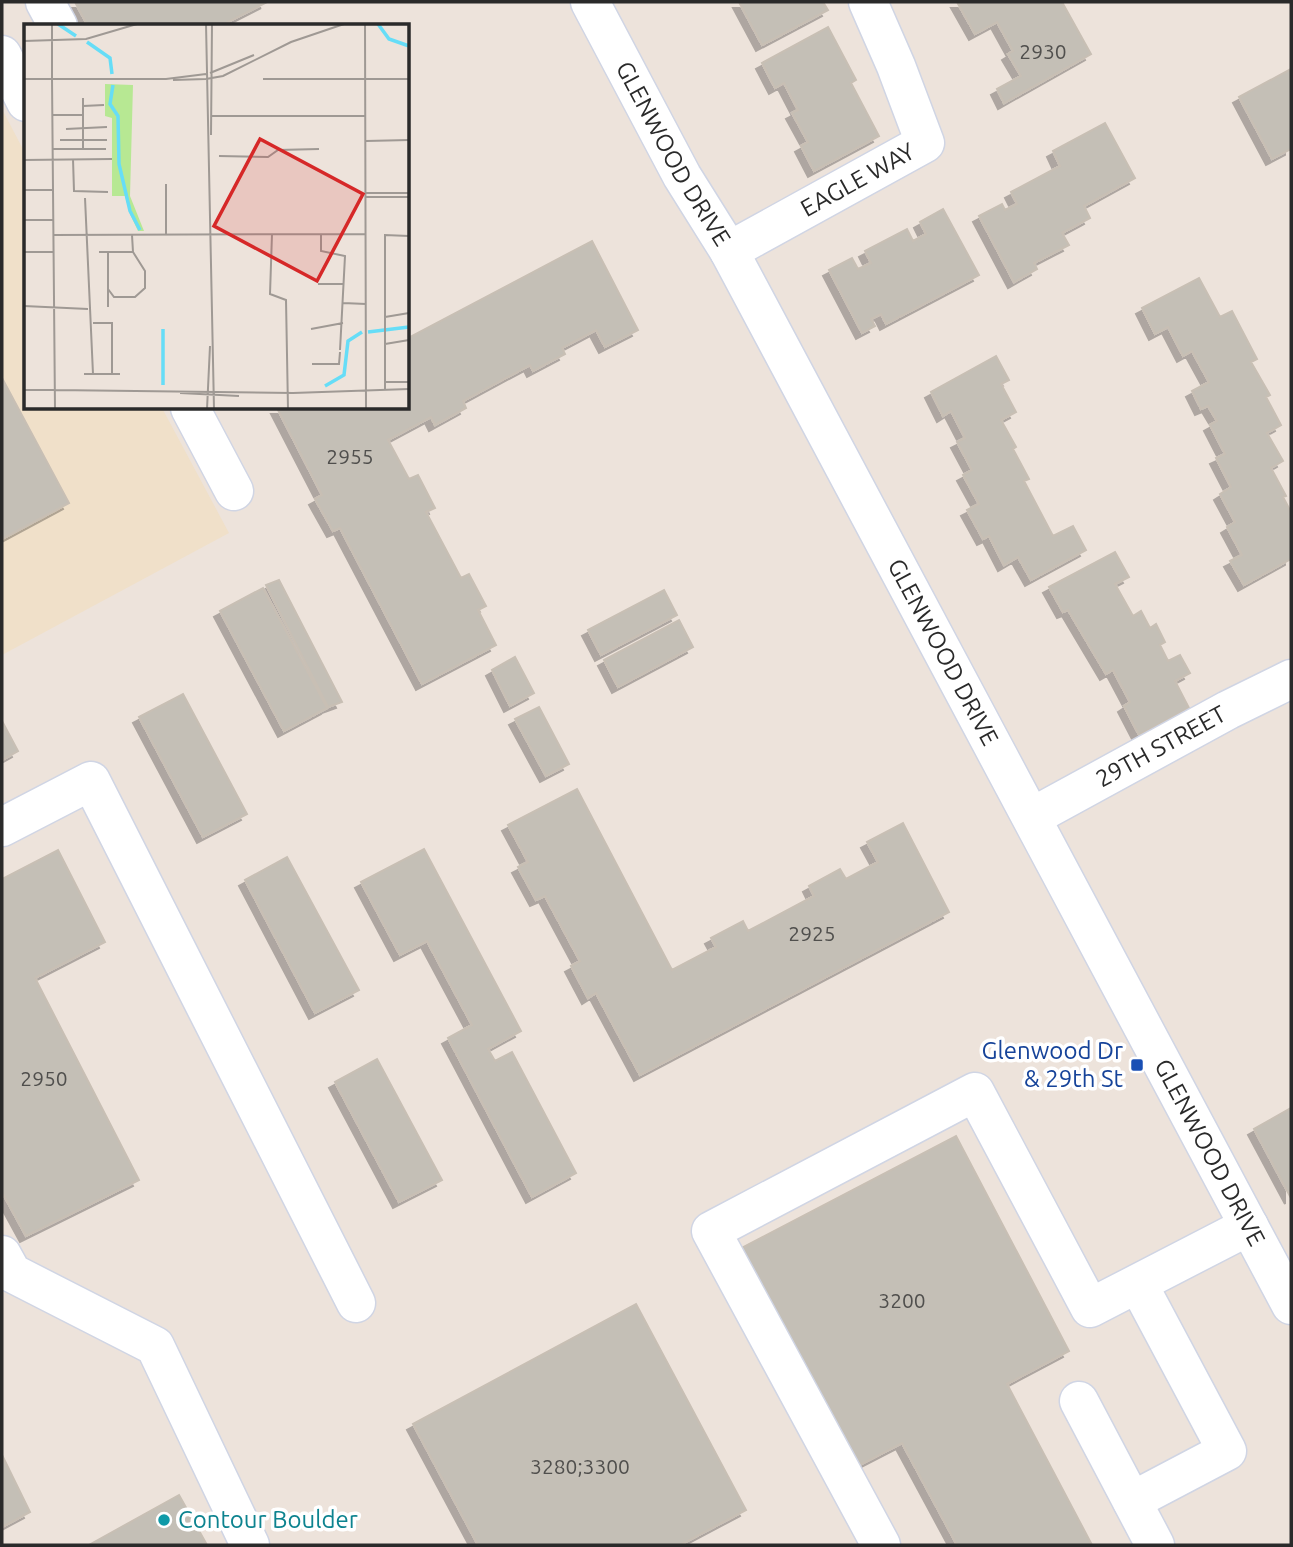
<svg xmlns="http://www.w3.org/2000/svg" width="1293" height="1547" font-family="Ubuntu,sans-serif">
<defs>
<filter id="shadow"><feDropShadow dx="-6" dy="6" stdDeviation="0" flood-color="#0004"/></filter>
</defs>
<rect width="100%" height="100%" fill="#ede3db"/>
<path fill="#f0e0c9" d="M 2,109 L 26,155 L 26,408 L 162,408 L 229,533 L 2,655 Z"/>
<path fill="#c4bfb6" stroke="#c8bfb4" stroke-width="2" filter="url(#shadow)" d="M 75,2 L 267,2 L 220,26 L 88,26 Z
M 739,2 L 823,2 L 828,10 L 762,45 Z
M 957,2 L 1062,2 L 1091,54 L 1004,103 L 997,89 L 1021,76 L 1008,54 L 1013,51 L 997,22 L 975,34 Z
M 828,27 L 856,80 L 851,83 L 879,136 L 814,171 L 801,146 L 808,142 L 792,113 L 798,110 L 784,83 L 775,88 L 762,63 Z
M 1291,69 L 1291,149 L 1272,159 L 1239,97 Z
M 1105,123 L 1135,178 L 1084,206 L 1090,218 L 1062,233 L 1069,245 L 1034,263 L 1037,269 L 1014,282 L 979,216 L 1002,204 L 1005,210 L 1017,204 L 1011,192 L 1060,166 L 1053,151 Z
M 943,209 L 979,275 L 886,324 L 881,314 L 871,319 L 875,326 L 862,333 L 829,270 L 852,258 L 858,269 L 871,263 L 865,251 L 907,229 L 913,241 L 926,234 L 920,222 Z
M 592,241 L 638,330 L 605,347 L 596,330 L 562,348 L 565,354 L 533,371 L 530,365 L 463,401 L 466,408 L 435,425 L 431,417 L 388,440 L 409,479 L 418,475 L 435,508 L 426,512 L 461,578 L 469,574 L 486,606 L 478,610 L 496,645 L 422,684 L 340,528 L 333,531 L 315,499 L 322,495 L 277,408 L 408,408 L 408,338 Z
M 1199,278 L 1220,317 L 1232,311 L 1257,359 L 1251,362 L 1270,395 L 1266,397 L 1281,425 L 1267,433 L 1283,461 L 1271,468 L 1286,496 L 1283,497 L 1291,512 L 1291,559 L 1244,585 L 1230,561 L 1242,555 L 1227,527 L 1235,522 L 1220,494 L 1231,487 L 1216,458 L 1225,454 L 1210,425 L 1217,421 L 1208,406 L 1201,409 L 1192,391 L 1209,382 L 1192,351 L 1183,356 L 1168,327 L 1155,334 L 1142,308 Z
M 996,356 L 1009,380 L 1001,384 L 1016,412 L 1001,420 L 1016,447 L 1013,449 L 1029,479 L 1024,481 L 1053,536 L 1073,526 L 1086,550 L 1031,580 L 1018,557 L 1004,565 L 989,536 L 983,539 L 967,510 L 979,504 L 963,475 L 972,470 L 957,442 L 965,438 L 951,411 L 943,416 L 931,392 Z
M 2,378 L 69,503 L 2,539 Z
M 1115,552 L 1129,577 L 1115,584 L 1133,616 L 1141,611 L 1150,628 L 1156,624 L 1165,642 L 1160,645 L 1168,661 L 1180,655 L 1190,673 L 1175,681 L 1189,708 L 1139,735 L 1124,706 L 1130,702 L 1113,670 L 1106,674 L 1068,610 L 1063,612 L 1049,587 Z
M 279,580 L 342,702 L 328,707 L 266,585 Z
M 263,588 L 327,708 L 284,731 L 220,611 Z
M 664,590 L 677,615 L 601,655 L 588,630 Z
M 679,620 L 693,647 L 618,687 L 604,660 Z
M 515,657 L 534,693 L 510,706 L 492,670 Z
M 183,694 L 247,814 L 203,837 L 139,717 Z
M 539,707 L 569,764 L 546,776 L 515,719 Z
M 2,721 L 18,751 L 2,760 Z
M 577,789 L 672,970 L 716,947 L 711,938 L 743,921 L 748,931 L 814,896 L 809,886 L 840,869 L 846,879 L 878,862 L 867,842 L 903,823 L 949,912 L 640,1075 L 596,993 L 588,998 L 571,966 L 580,961 L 545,896 L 536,900 L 518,867 L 528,862 L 508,825 Z
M 424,849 L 521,1031 L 488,1049 L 495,1061 L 512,1052 L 576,1173 L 532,1197 L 448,1038 L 472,1025 L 427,941 L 400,955 L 361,882 Z
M 58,850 L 105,942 L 35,978 L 139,1180 L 26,1236 L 2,1192 L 2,879 Z
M 287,857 L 359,990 L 315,1013 L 245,880 Z
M 377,1059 L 442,1180 L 399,1202 L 335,1082 Z
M 1291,1108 L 1291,1198 L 1254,1129 Z
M 956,1136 L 1069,1351 L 1007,1384 L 1092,1545 L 957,1545 L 902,1443 L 850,1470 L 736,1251 Z
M 636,1304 L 746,1510 L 680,1545 L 478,1545 L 413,1424 Z
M 2,1455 L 30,1512 L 2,1527 Z
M 179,1495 L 207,1545 L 89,1545 Z"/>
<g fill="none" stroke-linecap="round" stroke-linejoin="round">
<defs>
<g id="minor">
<path d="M 45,2 L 58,26"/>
<path id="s1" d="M 590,2 L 682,176 L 729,251 L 1291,1305"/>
<path d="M 2,55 L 26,102"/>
<path id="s2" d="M 729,251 L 925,143 L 896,66 L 868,2"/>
<path d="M 190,408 L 234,491"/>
<path id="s3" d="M 1032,817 L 1228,710 L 1291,679"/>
<path d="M 2,827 L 91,781 L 356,1303"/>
<path d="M 2,1255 L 12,1273 L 155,1346 L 250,1545"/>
<path d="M 1079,1401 L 1155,1545"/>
<path d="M 1132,1501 L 1227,1451 L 1138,1284"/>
<path d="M 881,1545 L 711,1231 L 975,1092 L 1090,1308 L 1249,1226"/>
</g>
</defs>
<use href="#minor" stroke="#d0d5e4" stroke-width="41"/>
<use href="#minor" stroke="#fff" stroke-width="38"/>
</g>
<rect fill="#1a4fb4" stroke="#fff" stroke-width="2.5" x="1130" y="1058" width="14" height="14" rx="3.5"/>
<circle fill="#0f9aa8" stroke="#fff" stroke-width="2.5" cx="164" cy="1520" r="7"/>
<g text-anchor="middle" stroke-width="7" stroke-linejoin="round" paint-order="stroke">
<g font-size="21" fill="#504f4d">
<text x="1043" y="59">2930</text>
<text x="350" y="464">2955</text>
<text x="812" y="941">2925</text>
<text x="44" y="1086">2950</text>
<text x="902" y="1308">3200</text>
<text x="580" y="1474">3280;3300</text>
</g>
<g font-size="24" fill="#2a2a2a" stroke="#fff">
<text dy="8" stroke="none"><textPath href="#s1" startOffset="173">GLENWOOD DRIVE</textPath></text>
<text dy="8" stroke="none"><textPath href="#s2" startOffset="147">EAGLE WAY</textPath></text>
<text dy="8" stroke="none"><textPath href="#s1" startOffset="740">GLENWOOD DRIVE</textPath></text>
<text dy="8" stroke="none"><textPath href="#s3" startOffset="147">29TH STREET</textPath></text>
<text dy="8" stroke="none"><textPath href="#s1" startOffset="1307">GLENWOOD DRIVE</textPath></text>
</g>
<g font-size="24" fill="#164399" stroke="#fff" text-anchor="end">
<text x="1123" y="1059">Glenwood Dr<tspan x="1123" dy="28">&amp; 29th St</tspan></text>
</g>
<g font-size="24" fill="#0d838f" stroke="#fff" text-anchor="start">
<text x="178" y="1528">Contour Boulder</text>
</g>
</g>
<g transform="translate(24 24)">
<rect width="385" height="385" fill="#ede3db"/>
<path d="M 81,60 L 109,61 L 106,172 L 120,207 L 114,207 L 106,190 L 101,172 L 88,172 L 88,94 L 81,92 Z" fill="#b7e893"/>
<path fill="none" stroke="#66ddf7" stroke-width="3.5" d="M 34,0 L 52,12M 354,0 L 365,15 L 385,22M 63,18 L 86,34 L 88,50M 89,61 L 86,80 L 94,92 L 95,140 L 106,187 L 116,206M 139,305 L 139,361M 344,308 L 385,303M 301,362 L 320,351 L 324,317 L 338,308"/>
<path fill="none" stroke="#9f9994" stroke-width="2" d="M 28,0 L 28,55M 182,0 L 190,385M 341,0 L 342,385M 0,17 L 62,15 L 113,0M 186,49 L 230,31M 0,55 L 142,55 L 182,50M 28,55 L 31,385M 182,55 L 199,52 L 267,18 L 320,0M 239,55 L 385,55M 149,56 L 182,55M 59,74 L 59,125M 59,82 L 80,81M 29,91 L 59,91M 188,92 L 342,92M 42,105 L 83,103M 187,111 L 188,0M 36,116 L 83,116M 342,117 L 385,116M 29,125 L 82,125M 195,132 L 244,133 L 254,126 L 295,125M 49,135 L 50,167 L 84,168M 0,136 L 88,135M 0,166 L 29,166M 342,169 L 385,169M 342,173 L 385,173M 61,174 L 69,350M 0,196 L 29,196M 142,210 L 142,160M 248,210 L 246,270 L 262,276 L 264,385M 297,210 L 297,227 L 321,232 L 316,326M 30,211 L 342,210M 0,228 L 29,228M 75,228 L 84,228 L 84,283M 84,228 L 109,228M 294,260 L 320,260M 84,265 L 90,273 L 111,273 L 121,264 L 121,247 L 109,228 L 108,211M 319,279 L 342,280M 0,282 L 64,285M 361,293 L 385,289M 69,299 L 88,299 L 88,350M 287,305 L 319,299M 361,320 L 385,316M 288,340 L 315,340 L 316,328M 60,350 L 96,350M 361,358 L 385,358M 361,365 L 361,211 L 385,212M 0,366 L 31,366M 31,366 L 269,369 L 385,365M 156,369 L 215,372M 183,385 L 186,322"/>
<path fill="#d62828" fill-opacity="0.15" stroke="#d62828" stroke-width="3.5" d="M 236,115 L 339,170 L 293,257 L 190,202 Z"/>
<rect width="385" height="385" fill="none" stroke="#2a2a2a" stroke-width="3.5"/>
</g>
<rect width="1293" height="1547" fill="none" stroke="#2a2a2a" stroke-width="7"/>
</svg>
